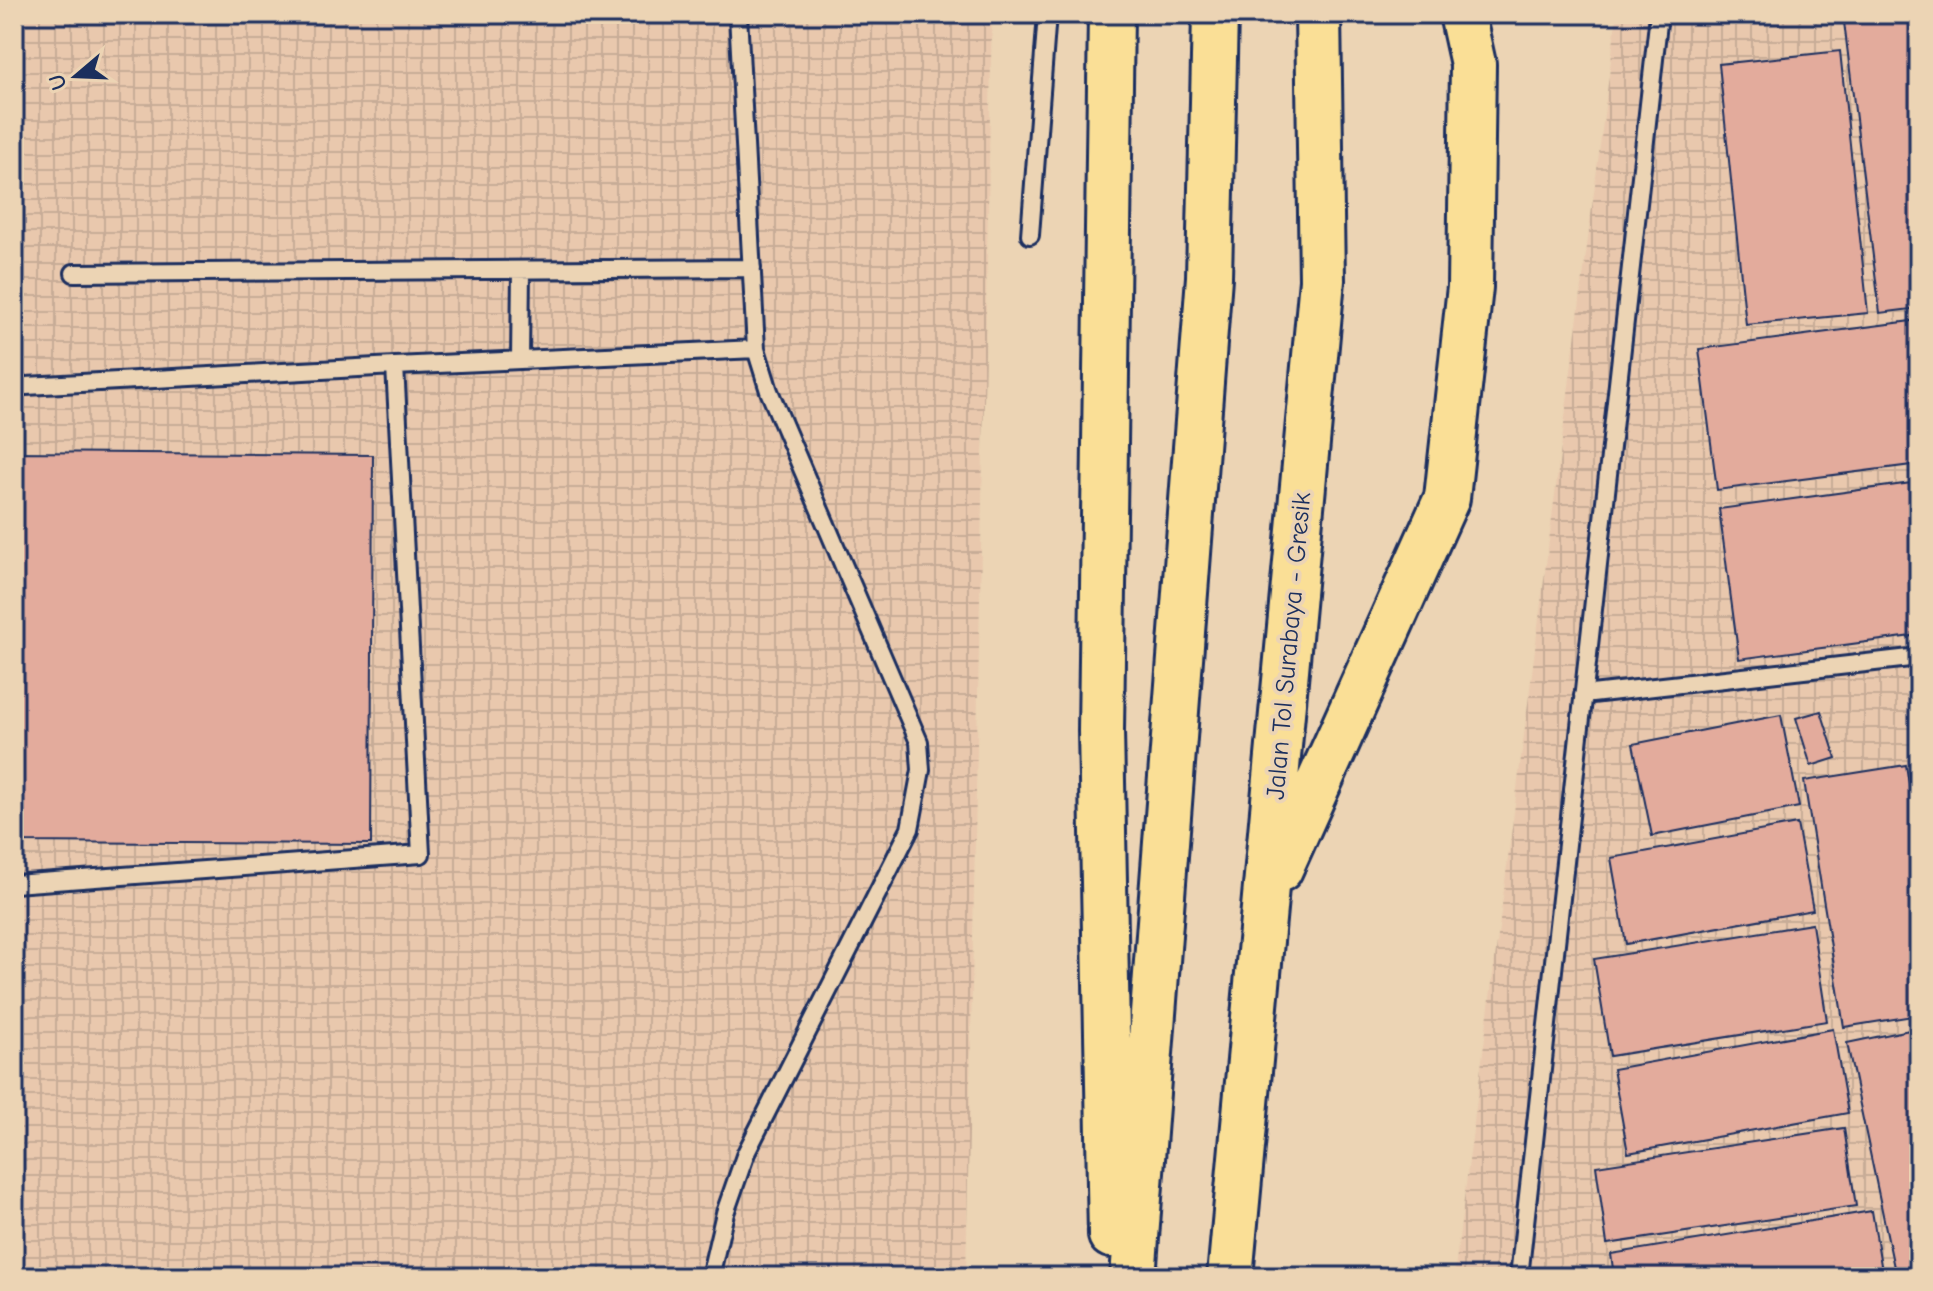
<svg xmlns="http://www.w3.org/2000/svg" width="1933" height="1291" font-family="'Comic Neue',sans-serif">
<defs>
<pattern id="industrial-grid" width="8" height="8" patternUnits="userSpaceOnUse" patternTransform="scale(2)"><rect width="8" height="8" fill="#e9c8ad"/><path d="M0 4h8M4 0v8" fill="none" stroke="#c7ac97"/></pattern>
</defs>
<rect width="100%" height="100%" fill="#ecd4b4"/>
<filter id="ink" filterUnits="userSpaceOnUse"><feTurbulence type="fractalNoise" baseFrequency=".0125" numOctaves="2"/><feDisplacementMap in="SourceGraphic" scale="16" xChannelSelector="R" yChannelSelector="G"/><feConvolveMatrix kernelMatrix="1 2 1 2 8 2 1 2 1" color-interpolation-filters="sRGB"/></filter>
<g filter="url(#ink)">
<path fill="url(#industrial-grid)" d="M 14,14 L 992,14 L 966,1277 L 14,1277 Z
M 1617,14 L 1919,14 L 1919,1277 L 1454,1277 Z"/>
<path fill="#e3ab9c" stroke="#1b2f5e" stroke-width="2" d="M 1843,14 L 1919,14 L 1919,308 L 1880,313 Z
M 1840,51 L 1868,313 L 1746,325 L 1719,64 Z
M 1919,320 L 1919,464 L 1717,490 L 1699,349 Z
M 14,452 L 373,455 L 371,844 L 14,842 Z
M 1919,482 L 1919,635 L 1739,659 L 1719,509 Z
M 1821,711 L 1836,758 L 1811,766 L 1796,718 Z
M 1781,715 L 1799,807 L 1652,836 L 1633,744 Z
M 1906,765 L 1919,845 L 1919,1015 L 1844,1027 L 1804,781 Z
M 1797,824 L 1813,910 L 1626,944 L 1611,858 Z
M 1812,924 L 1827,1021 L 1610,1056 L 1594,959 Z
M 1919,1028 L 1919,1277 L 1896,1277 L 1847,1043 Z
M 1833,1029 L 1848,1113 L 1628,1153 L 1613,1069 Z
M 1844,1128 L 1856,1206 L 1607,1244 L 1596,1166 Z
M 1872,1211 L 1883,1277 L 1614,1277 L 1611,1254 Z
M 541,1273 L 541,1277 L 383,1277 Z"/>
<g fill="none" stroke-linecap="round" stroke-linejoin="round">
<defs>
<path id="lane" d="M 1030,235 L 1047,14
M 74,273 L 752,268
M 520,360 L 521,270
M 26,386 L 395,366
M 1583,695 L 1919,657
M 14,884 L 421,854 L 395,366 L 756,349
M 710,1277 L 725,1213 L 746,1153 L 910,829 L 921,770 L 919,742 L 769,391 L 756,349 L 738,14
M 1519,1277 L 1659,14"/>
<path id="highway" d="M 1111,14 L 1101,731 L 1111,1235
M 1280,869 L 1447,498 L 1470,287 L 1473,64 L 1462,14
M 1133,1277 L 1209,277 L 1215,14
M 1230,1277 L 1322,280 L 1318,14"/>
</defs>
<use href="#lane" stroke="#1b2f5e" stroke-width="22"/>
<use href="#highway" stroke="#1b2f5e" stroke-width="50"/>
<use href="#lane" stroke="#ecd4b4" stroke-width="16"/>
<use href="#highway" stroke="#fadf96" stroke-width="44"/>
</g>
</g>
<g text-anchor="middle" stroke-width="8" stroke-linejoin="round" paint-order="stroke">
<g font-size="26" fill="#1b2f5e" stroke="#ecd4b4">
<text transform="translate(1288 646) rotate(-85)" y="9">Jalan Tol Surabaya - Gresik</text>
</g>
</g>
<rect width="1933" height="1291" fill="none" stroke="#ecd4b4" stroke-width="48"/>
<rect x="24" y="24" width="1885" height="1243" fill="none" stroke="#1b2f5e" stroke-width="3" filter="url(#ink)"/>
<g transform="translate(76 76) rotate(251)" stroke="#ecd4b4" stroke-width="6" paint-order="stroke">
<path d="M0-6L14 30L0 20L-14 30Z" fill="#1b2f5e"/>
<text y="-12" font-size="22" font-weight="bold" text-anchor="middle" fill="#1b2f5e">U</text>
</g>
</svg>
